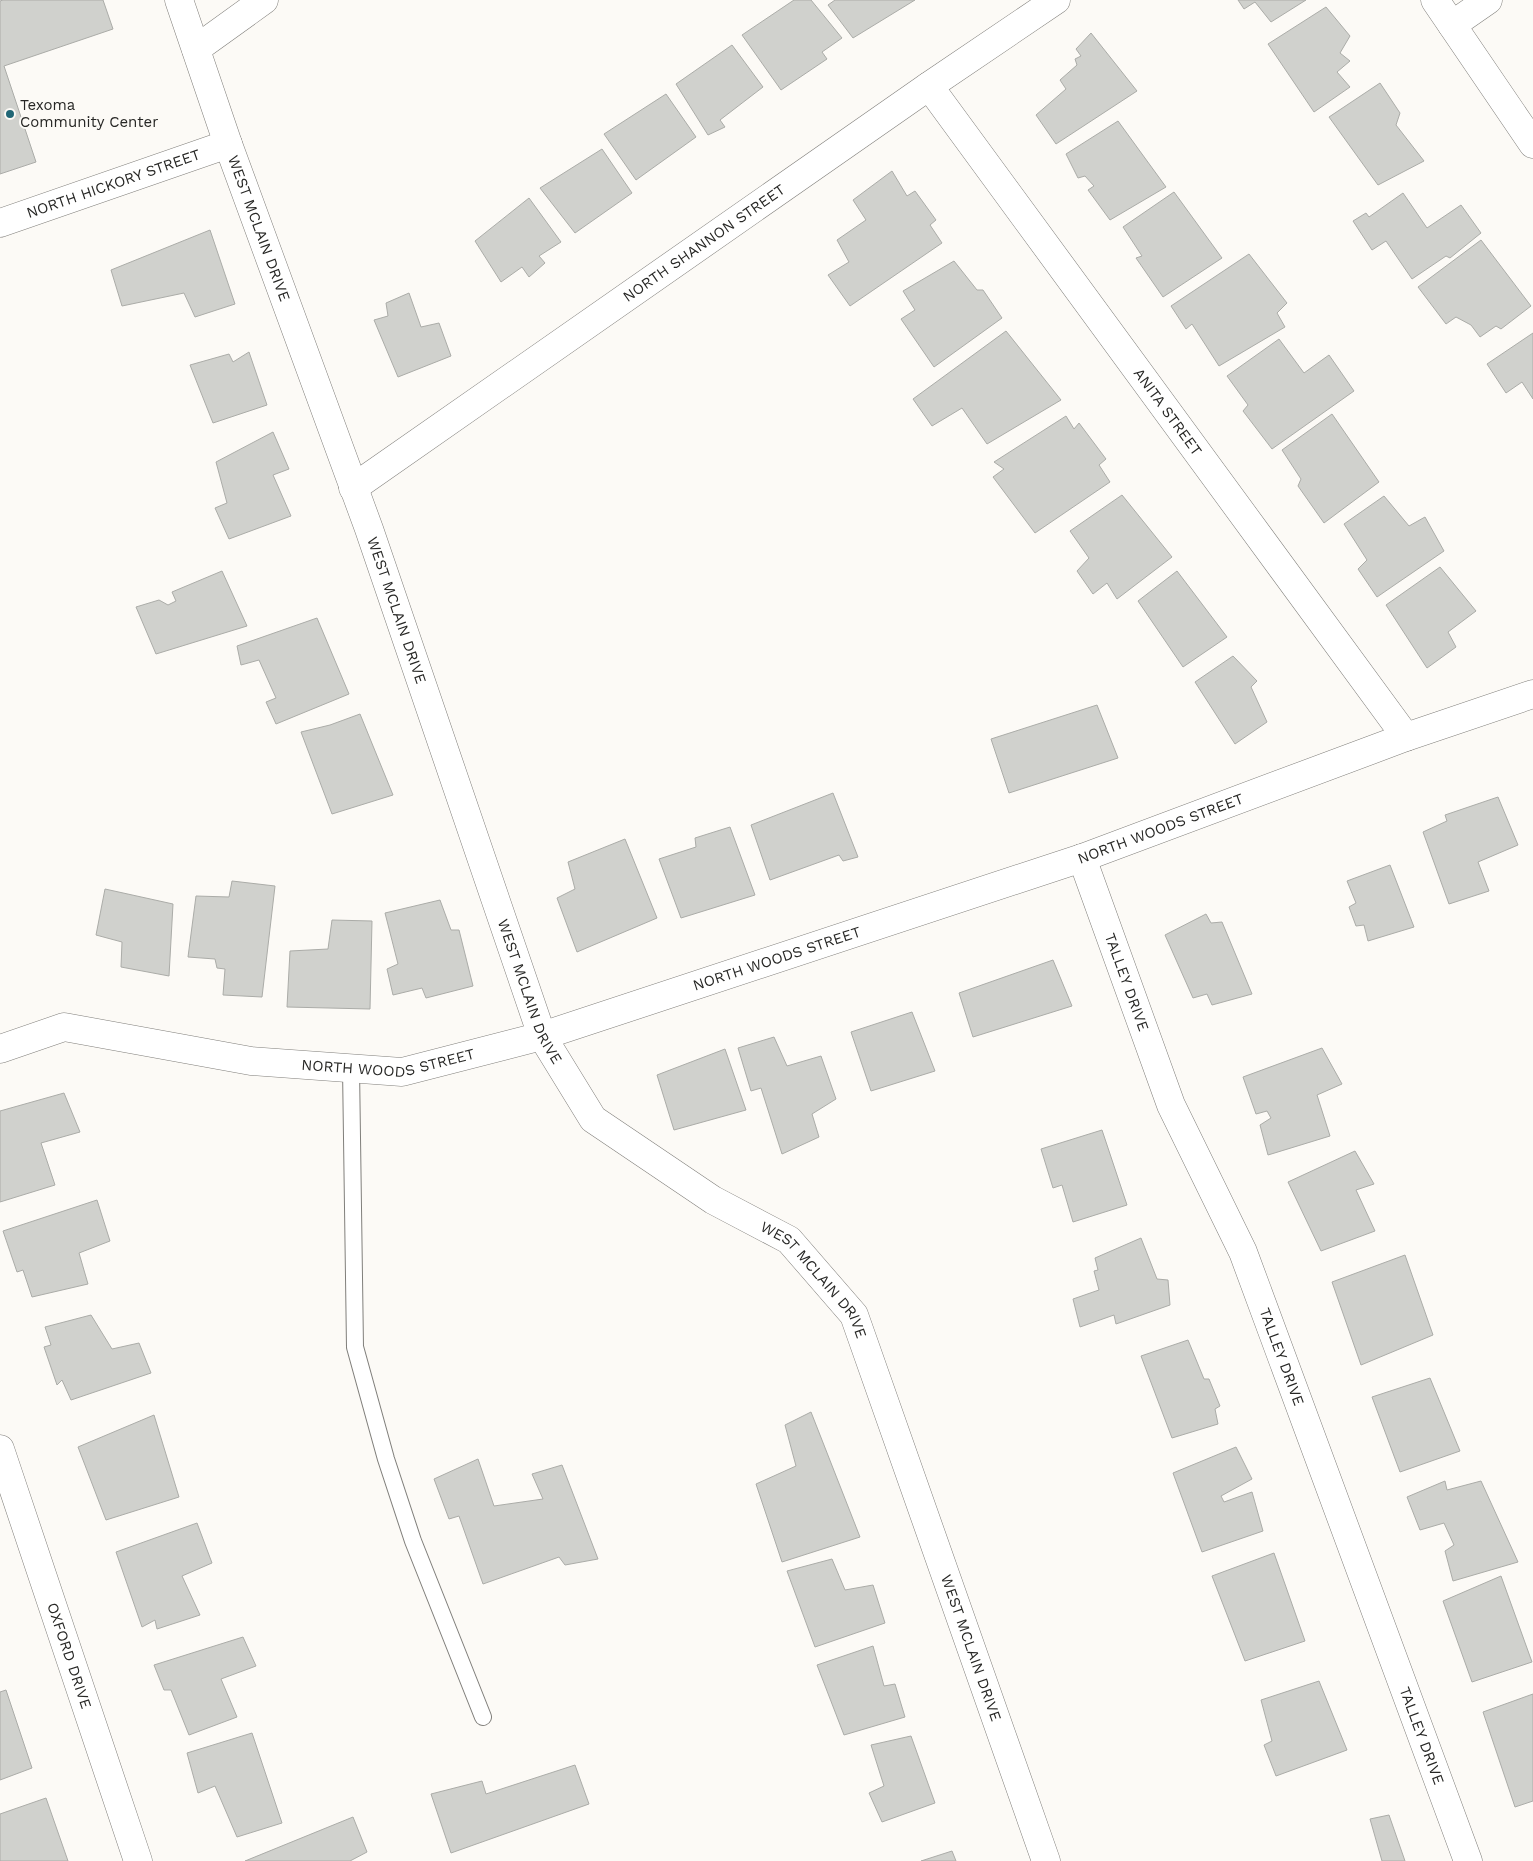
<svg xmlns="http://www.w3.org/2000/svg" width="1533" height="1861" font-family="'Work Sans',sans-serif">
<rect width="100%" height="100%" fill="#fcfaf6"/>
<path fill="#d0d1cd" stroke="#abaca8" d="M 3,0 L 103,0 L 113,29 L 4,66 L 36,162 L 0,174 L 0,1 Z
M 794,0 L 811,0 L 842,38 L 822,52 L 827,59 L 781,90 L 742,35 Z
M 835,0 L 915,0 L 853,38 L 828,5 Z
M 1238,0 L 1306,0 L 1271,22 L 1255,2 L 1244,9 Z
M 1326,7 L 1350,36 L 1340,53 L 1350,61 L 1337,72 L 1350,87 L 1314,112 L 1268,44 Z
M 1091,33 L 1137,91 L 1056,144 L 1036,115 L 1066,89 L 1060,80 L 1077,65 L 1075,59 L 1081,56 L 1076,49 Z
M 732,45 L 763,87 L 720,120 L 725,127 L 708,135 L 676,84 Z
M 1380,83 L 1400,113 L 1396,125 L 1424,161 L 1378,185 L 1329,117 Z
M 666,94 L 696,137 L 636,180 L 604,134 Z
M 1118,121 L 1166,187 L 1110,220 L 1088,190 L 1094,186 L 1085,176 L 1078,178 L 1066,154 Z
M 602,149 L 632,193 L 575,233 L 540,188 Z
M 892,171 L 907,196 L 915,191 L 936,220 L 930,225 L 942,243 L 850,306 L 828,275 L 849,262 L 837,240 L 866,220 L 853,200 Z
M 1174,192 L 1222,258 L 1163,297 L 1136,258 L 1142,256 L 1123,227 Z
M 1403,193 L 1427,228 L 1461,205 L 1481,233 L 1450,258 L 1446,256 L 1412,279 L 1386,241 L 1372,250 L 1353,221 L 1366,213 L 1369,217 Z
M 529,198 L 561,242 L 539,256 L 545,263 L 529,277 L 522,267 L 501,282 L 475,241 Z
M 210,230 L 235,304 L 195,317 L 184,293 L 122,306 L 111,270 Z
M 1481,240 L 1531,306 L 1501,329 L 1496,326 L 1480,337 L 1471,325 L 1456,317 L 1446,324 L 1418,287 Z
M 1249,254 L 1287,303 L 1277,313 L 1285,327 L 1219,366 L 1192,324 L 1186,329 L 1171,306 Z
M 954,261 L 977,290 L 983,290 L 1002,318 L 934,367 L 901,319 L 915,310 L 903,291 Z
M 409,293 L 421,327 L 439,323 L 451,356 L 398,377 L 374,320 L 388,316 L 386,303 Z
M 1006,331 L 1061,400 L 987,444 L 962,408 L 932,426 L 913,399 Z
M 1533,333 L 1533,399 L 1522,382 L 1506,393 L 1487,364 Z
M 1279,339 L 1304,373 L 1329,355 L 1354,391 L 1272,449 L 1243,411 L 1248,405 L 1227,376 Z
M 249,352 L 267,405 L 213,423 L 190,365 L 229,354 L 233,362 Z
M 1332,414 L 1379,482 L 1324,523 L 1298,486 L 1301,479 L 1282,450 Z
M 1066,416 L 1074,429 L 1079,423 L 1106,459 L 1099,465 L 1110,482 L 1035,533 L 993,477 L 1004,469 L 994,462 Z
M 273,432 L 289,469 L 273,475 L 291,516 L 229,539 L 215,508 L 227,503 L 216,462 Z
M 1122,495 L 1172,557 L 1117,599 L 1107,583 L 1093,594 L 1077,571 L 1089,558 L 1070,531 Z
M 1384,496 L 1409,526 L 1425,517 L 1444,551 L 1377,597 L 1358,569 L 1367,560 L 1344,524 Z
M 1440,567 L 1476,611 L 1448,632 L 1456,647 L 1427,668 L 1386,605 Z
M 222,571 L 247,626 L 156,654 L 136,607 L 159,600 L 168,605 L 176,601 L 172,592 Z
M 1177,571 L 1227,637 L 1183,667 L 1138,601 Z
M 317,618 L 349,694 L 276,724 L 266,702 L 276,698 L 259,660 L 241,665 L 237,646 Z
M 1233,656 L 1257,681 L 1251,687 L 1267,722 L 1235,744 L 1195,682 Z
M 1097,705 L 1118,758 L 1009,793 L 991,739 Z
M 360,714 L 393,795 L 332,814 L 301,732 L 330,725 Z
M 833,793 L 858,857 L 843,861 L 839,855 L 770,880 L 751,825 Z
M 1498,797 L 1518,845 L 1478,862 L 1489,891 L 1449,904 L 1423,832 L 1447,821 L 1445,815 Z
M 730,827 L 755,895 L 681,918 L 659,859 L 696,847 L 695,838 Z
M 625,839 L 657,918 L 577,952 L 557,898 L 575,889 L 568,862 Z
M 1390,865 L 1414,927 L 1368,941 L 1364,925 L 1356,926 L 1349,907 L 1356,903 L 1347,881 Z
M 232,881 L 275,886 L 262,997 L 223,995 L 225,969 L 217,968 L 215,959 L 188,957 L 196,896 L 229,897 Z
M 105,889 L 173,904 L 169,976 L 121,967 L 122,942 L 96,935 Z
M 440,900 L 451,930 L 459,930 L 473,986 L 426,998 L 422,988 L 393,995 L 387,969 L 398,964 L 385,913 Z
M 1206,914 L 1211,923 L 1222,922 L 1252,994 L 1212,1005 L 1207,994 L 1193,998 L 1165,935 Z
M 332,920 L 372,921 L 370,1009 L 287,1007 L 290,951 L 328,949 Z
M 1053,960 L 1072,1006 L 973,1037 L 959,993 Z
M 912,1012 L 935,1071 L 871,1091 L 851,1032 Z
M 774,1037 L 787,1066 L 821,1056 L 836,1099 L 812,1114 L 819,1137 L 782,1154 L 761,1088 L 751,1091 L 738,1048 Z
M 1322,1048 L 1342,1084 L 1317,1095 L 1330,1136 L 1268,1155 L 1260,1125 L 1271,1118 L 1267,1111 L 1256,1114 L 1243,1077 Z
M 725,1049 L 746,1110 L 674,1130 L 657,1075 Z
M 64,1093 L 80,1132 L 41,1143 L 55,1185 L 0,1202 L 0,1111 Z
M 1102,1130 L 1127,1205 L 1073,1222 L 1062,1185 L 1053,1188 L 1041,1149 Z
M 1355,1151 L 1374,1184 L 1356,1190 L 1375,1231 L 1321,1251 L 1288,1182 Z
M 97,1200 L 110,1241 L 79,1253 L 88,1284 L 32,1297 L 23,1270 L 17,1272 L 3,1231 Z
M 1141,1238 L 1157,1279 L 1168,1280 L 1170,1305 L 1116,1324 L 1114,1315 L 1080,1327 L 1073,1299 L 1099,1290 L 1094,1271 L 1098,1270 L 1095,1258 Z
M 1405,1255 L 1433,1335 L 1361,1365 L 1332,1282 Z
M 91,1315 L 112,1349 L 139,1343 L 151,1373 L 71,1400 L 62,1380 L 57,1385 L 44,1347 L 51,1345 L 45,1327 Z
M 1188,1340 L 1204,1379 L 1209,1379 L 1220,1406 L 1215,1409 L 1218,1424 L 1172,1438 L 1141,1356 Z
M 1430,1378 L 1460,1451 L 1400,1472 L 1372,1397 Z
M 811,1412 L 860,1537 L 782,1562 L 756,1484 L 796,1466 L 785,1425 Z
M 154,1415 L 179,1497 L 106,1520 L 78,1447 Z
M 1236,1447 L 1252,1479 L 1221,1496 L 1224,1502 L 1252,1492 L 1263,1531 L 1202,1552 L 1173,1473 Z
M 478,1459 L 494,1506 L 543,1499 L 532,1474 L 562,1465 L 598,1559 L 565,1565 L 559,1557 L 483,1584 L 459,1516 L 449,1519 L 434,1479 Z
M 1445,1481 L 1447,1490 L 1481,1481 L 1518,1562 L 1453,1581 L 1445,1551 L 1454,1545 L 1444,1523 L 1420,1530 L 1407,1497 Z
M 197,1523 L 212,1563 L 182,1576 L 200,1615 L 157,1629 L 155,1620 L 142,1627 L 116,1552 Z
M 1274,1553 L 1305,1641 L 1245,1661 L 1212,1576 Z
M 832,1559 L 845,1590 L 873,1585 L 885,1623 L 815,1647 L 787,1571 Z
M 1501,1576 L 1532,1662 L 1472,1682 L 1443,1601 Z
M 243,1637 L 256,1666 L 221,1679 L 237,1717 L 189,1735 L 171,1690 L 164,1690 L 154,1665 Z
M 873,1646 L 884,1686 L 895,1684 L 905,1717 L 844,1735 L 817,1665 Z
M 1319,1681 L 1347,1750 L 1276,1776 L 1264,1745 L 1272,1741 L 1261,1700 Z
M 6,1690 L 32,1768 L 0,1780 L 0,1692 Z
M 1533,1694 L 1533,1801 L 1515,1807 L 1483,1712 Z
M 252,1733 L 282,1823 L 237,1837 L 215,1786 L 198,1793 L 187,1753 Z
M 911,1736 L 935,1803 L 882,1822 L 869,1793 L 884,1786 L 871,1745 Z
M 575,1765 L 589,1804 L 451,1853 L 431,1794 L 482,1781 L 486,1794 Z
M 46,1798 L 68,1861 L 0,1861 L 0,1814 Z
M 1389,1815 L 1405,1861 L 1382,1861 L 1370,1819 Z
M 353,1817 L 367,1852 L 350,1861 L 245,1861 Z
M 952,1851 L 956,1861 L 921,1861 Z"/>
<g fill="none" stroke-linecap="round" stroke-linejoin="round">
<defs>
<path id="lane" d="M 351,1068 L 355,1347 L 386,1459 L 413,1541 L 483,1717"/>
<g id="street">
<path id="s1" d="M 179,0 L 228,144 L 369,529 L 542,1036 L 593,1119 L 713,1200 L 789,1240 L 854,1315 L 1046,1861"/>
<path d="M 1452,25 L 1488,0"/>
<path d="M 196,49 L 264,0"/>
<path id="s2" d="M 929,86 L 1406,737"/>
<path id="s3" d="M 0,223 L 228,144"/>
<path id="s4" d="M 353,488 L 929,86 L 1056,0"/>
<path id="s5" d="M 1082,858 L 1171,1105 L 1243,1252 L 1468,1861"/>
<path id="s6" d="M 0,1049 L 64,1027 L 251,1061 L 402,1072 L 542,1036 L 1082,858 L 1406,737 L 1533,694"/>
<path id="s7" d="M 0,1449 L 138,1861"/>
</g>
<path id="secondary" d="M 1435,0 L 1533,144"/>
</defs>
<use href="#lane" stroke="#807f7b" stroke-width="18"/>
<use href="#street" stroke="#807f7b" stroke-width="29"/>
<use href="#secondary" stroke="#807f7b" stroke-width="29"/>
<use href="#lane" stroke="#fff" stroke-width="16"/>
<use href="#street" stroke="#fff" stroke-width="28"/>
<use href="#secondary" stroke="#fff" stroke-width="28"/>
</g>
<circle fill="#216776" stroke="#fcfaf6" stroke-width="2" cx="10" cy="114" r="5"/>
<g text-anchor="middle" stroke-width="4" stroke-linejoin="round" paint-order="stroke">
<g font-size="15" fill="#272725" stroke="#fcfaf6" text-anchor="start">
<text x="20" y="110">Texoma<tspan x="20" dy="17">Community Center</tspan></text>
</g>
<g font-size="15" fill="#272725" stroke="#fcfaf6">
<text dy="5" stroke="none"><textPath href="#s3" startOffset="120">NORTH HICKORY STREET</textPath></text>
<text dy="5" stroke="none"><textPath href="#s1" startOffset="242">WEST MCLAIN DRIVE</textPath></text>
<text dy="5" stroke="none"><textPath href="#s4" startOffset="428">NORTH SHANNON STREET</textPath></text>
<text dy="5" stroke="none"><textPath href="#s2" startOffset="404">ANITA STREET</textPath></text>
<text dy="5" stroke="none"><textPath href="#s1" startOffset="648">WEST MCLAIN DRIVE</textPath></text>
<text dy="5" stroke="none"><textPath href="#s6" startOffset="1206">NORTH WOODS STREET</textPath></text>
<text dy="5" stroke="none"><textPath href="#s6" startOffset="801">NORTH WOODS STREET</textPath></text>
<text dy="5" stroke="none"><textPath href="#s5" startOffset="132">TALLEY DRIVE</textPath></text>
<text dy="5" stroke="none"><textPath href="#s1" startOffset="1052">WEST MCLAIN DRIVE</textPath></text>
<text dy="5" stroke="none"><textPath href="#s6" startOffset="396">NORTH WOODS STREET</textPath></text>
<text dy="5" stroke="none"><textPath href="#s1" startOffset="1472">WEST MCLAIN DRIVE</textPath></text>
<text dy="5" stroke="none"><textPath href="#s5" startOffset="538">TALLEY DRIVE</textPath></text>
<text dy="5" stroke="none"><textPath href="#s1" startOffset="1878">WEST MCLAIN DRIVE</textPath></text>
<text dy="5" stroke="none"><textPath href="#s7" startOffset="218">OXFORD DRIVE</textPath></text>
<text dy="5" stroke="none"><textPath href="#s5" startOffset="942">TALLEY DRIVE</textPath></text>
</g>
</g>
</svg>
